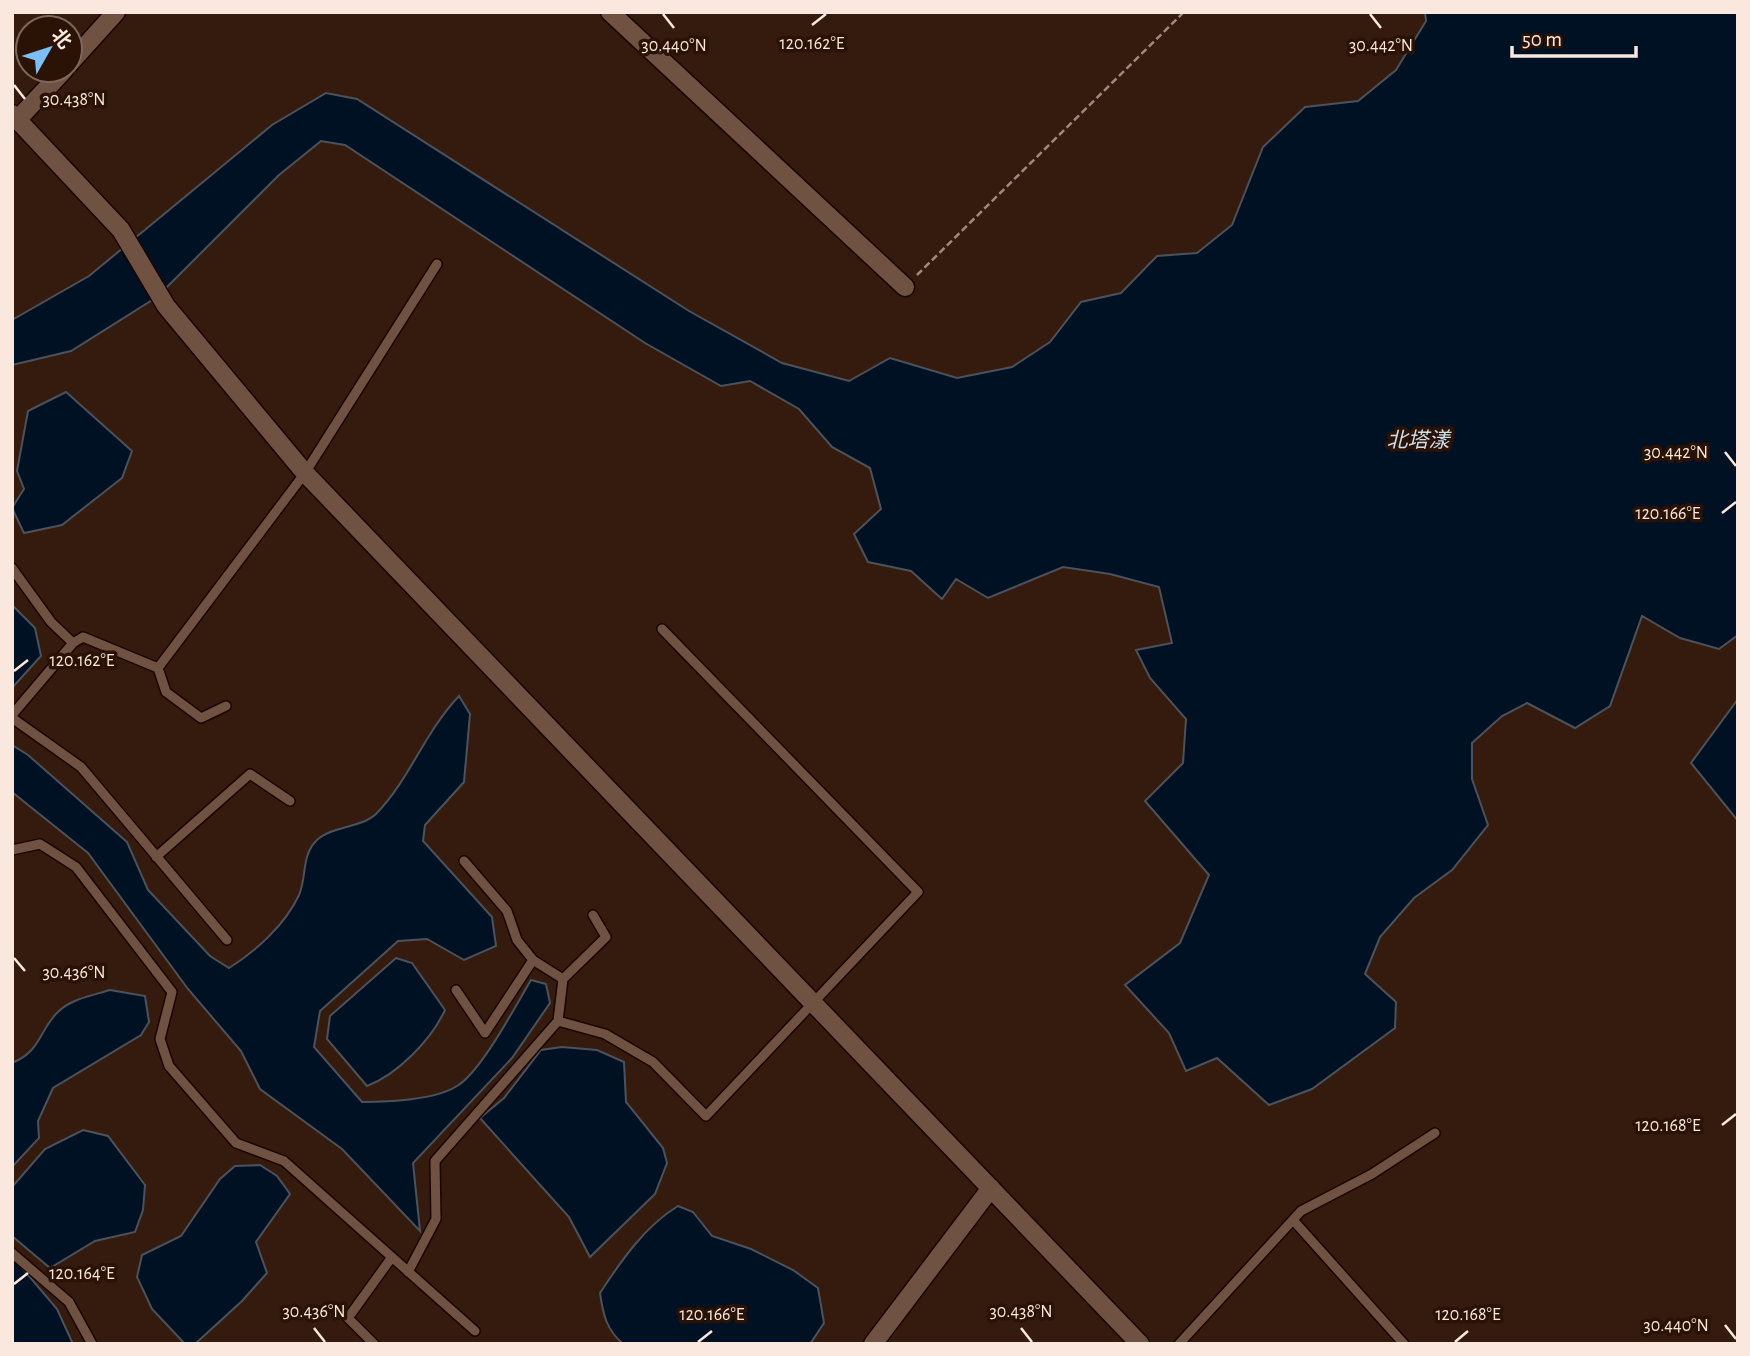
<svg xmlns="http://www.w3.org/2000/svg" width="1750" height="1356" font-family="'Alegreya Sans','Noto Sans SC',sans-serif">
<rect width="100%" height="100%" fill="#351b0d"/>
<path fill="#001123" stroke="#4b525b" stroke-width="2" d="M 1425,12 L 1738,12 L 1738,635 L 1719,649 L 1680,638 L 1642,616 L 1610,706 L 1575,728 L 1527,703 L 1502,716 L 1472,743 L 1472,779 L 1488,825 L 1452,870 L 1414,898 L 1380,937 L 1365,974 L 1396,1002 L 1395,1028 L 1312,1089 L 1269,1105 L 1217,1058 L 1186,1071 L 1169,1033 L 1125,985 L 1180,943 L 1209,875 L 1145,801 L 1183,763 L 1186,719 L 1150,678 L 1136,650 L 1172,643 L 1159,587 L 1110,574 L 1063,567 L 988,598 L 956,579 L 942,599 L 911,571 L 868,562 L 854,534 L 881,509 L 870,468 L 832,447 L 799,409 L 750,381 L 721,386 L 645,343 L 345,145 L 321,141 L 279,175 L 157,297 L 71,351 L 12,365 L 12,320 L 89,276 L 272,125 L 326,93 L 357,99 L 689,311 L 782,363 L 849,381 L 890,358 L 957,378 L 1012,367 L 1050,342 L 1081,302 L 1121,293 L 1157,256 L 1197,253 L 1232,225 L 1263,147 L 1305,107 L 1358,101 L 1396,70 L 1426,21 Z
M 66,392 L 132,451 L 122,478 L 62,525 L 24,533 L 12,508 L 24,489 L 17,471 L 28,411 Z
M 12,605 L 35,628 L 41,656 L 12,688 Z
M 459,696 L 470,714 L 464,782 L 425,825 L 423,841 L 492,917 L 496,946 L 464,960 L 427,939 L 398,941 L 320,1011 L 314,1047 L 362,1102 C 387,1102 436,1100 457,1086 C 481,1072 516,1005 531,980 L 546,984 L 550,1003 L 512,1058 L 413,1163 L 420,1231 L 342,1149 L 260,1089 L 241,1051 L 188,989 L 88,853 L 12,792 L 12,745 L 28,755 L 127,842 L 148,890 L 210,956 L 229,968 C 256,951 285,925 299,895 C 307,877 301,855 317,840 C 332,826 361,828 376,814 C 410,779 424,733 459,696 Z
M 1738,699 L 1738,821 L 1691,763 Z
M 396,958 L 412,963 L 445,1010 C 431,1040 398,1074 367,1086 L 327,1039 L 330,1016 Z
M 110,990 L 145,996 L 149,1022 L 141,1035 L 53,1088 L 38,1121 L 39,1138 L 12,1167 L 12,1063 C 42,1051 39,1029 59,1011 C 71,999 94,995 110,990 Z
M 562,1047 L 597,1050 L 624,1062 L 626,1102 L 663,1148 L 667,1163 L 655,1194 L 590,1257 L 569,1217 L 480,1118 L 504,1098 L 541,1050 Z
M 83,1130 L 108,1136 L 145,1185 L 143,1210 L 135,1232 L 95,1241 L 50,1268 L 12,1236 L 12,1187 L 45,1149 Z
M 260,1165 L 277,1176 L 290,1194 L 256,1242 L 267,1273 L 242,1301 L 195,1344 L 185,1344 L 152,1309 L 137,1277 L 142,1255 L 181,1236 L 220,1179 L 235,1166 Z
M 678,1206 L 693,1212 L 712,1236 L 751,1249 L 793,1270 L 818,1288 L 824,1323 L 810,1344 L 623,1344 C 606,1329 603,1314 600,1293 C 621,1261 645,1226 678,1206 Z
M 12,1261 L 17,1262 L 57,1309 L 73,1344 L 12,1344 Z"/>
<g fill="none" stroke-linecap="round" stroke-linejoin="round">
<defs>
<path id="lane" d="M 12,568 L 51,622 L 73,643 L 12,715
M 73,643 L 83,637 L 158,668 L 305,473 L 437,264
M 158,668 L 166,692 L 201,718 L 226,706
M 12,718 L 81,767 L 227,940
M 12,850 L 40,844 L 76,867 L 172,992 L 160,1039 L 169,1066 L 236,1143 L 284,1161 L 475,1331
M 156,857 L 250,774 L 290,801
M 464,861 L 507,911 L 517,940 L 533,960 L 563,979
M 456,990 L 485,1033 L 533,960
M 558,1021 L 605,1034 L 653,1062 L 706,1116 L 918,892 L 662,629
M 1293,1220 L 1404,1344
M 12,1253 L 69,1302 L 92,1344
M 408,1272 L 436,1219 L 435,1161 L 558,1021 L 563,979 L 606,937 L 593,915
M 374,1344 L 348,1318 L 392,1257
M 1179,1344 L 1301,1211 L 1372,1174 L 1435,1133"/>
<path id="street" d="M 610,12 L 905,287
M 70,63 L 116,12
M 12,114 L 121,230 L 166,306 L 305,473 L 1140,1344
M 18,119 L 64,70
M 873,1344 L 991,1188"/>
</defs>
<use href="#lane" stroke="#1b0500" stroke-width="12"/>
<use href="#street" stroke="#1b0500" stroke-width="21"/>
<path stroke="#9f897d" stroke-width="2.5" stroke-dasharray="7 3.5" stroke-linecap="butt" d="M 917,275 L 1184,12"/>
<use href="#lane" stroke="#705242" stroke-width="9"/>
<use href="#street" stroke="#705242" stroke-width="18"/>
</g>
<path fill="none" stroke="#fae8de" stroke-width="2.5" d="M 663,14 L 674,28M 1370,14 L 1381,28M 812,25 L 826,14M 14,85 L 25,99M 1725,452 L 1736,466M 1722,513 L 1736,502M 14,671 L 28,660M 14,958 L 25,971M 1722,1125 L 1736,1114M 14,1284 L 28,1273M 1725,1325 L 1736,1339M 314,1328 L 325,1342M 1021,1328 L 1032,1342M 698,1342 L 712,1331M 1455,1342 L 1468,1331"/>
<g text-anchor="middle" stroke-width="7" stroke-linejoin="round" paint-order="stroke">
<g font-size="21" font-style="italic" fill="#cddeee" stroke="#2a1204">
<text x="1418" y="447">北塔漾</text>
</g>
</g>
<g font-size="18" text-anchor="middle" fill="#fae8de" stroke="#2a1204" stroke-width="7" stroke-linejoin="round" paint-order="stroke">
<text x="812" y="49">120.162°E</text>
<text x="674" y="51">30.440°N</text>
<text x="1381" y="51">30.442°N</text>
<text x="74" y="105">30.438°N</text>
<text x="1676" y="458">30.442°N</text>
<text x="1668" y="519">120.166°E</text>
<text x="82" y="666">120.162°E</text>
<text x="74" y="978">30.436°N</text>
<text x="1668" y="1131">120.168°E</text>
<text x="82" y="1279">120.164°E</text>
<text x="314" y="1317">30.436°N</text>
<text x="1021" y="1317">30.438°N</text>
<text x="712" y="1320">120.166°E</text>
<text x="1468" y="1320">120.168°E</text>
<text x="1676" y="1331">30.440°N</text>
</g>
<rect width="1750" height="1356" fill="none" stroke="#fae8de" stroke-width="28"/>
<g transform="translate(49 49) rotate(51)"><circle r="33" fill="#2a1204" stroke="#7d685b" stroke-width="2"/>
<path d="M0-5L12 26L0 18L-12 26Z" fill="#7bbef8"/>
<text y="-10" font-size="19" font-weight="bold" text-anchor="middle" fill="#fae8de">北</text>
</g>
<path d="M1512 46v10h124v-10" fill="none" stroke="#fae8de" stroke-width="3.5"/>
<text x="1522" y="46" font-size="21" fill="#fae8de" stroke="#2a1204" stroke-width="5" paint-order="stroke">50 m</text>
</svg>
